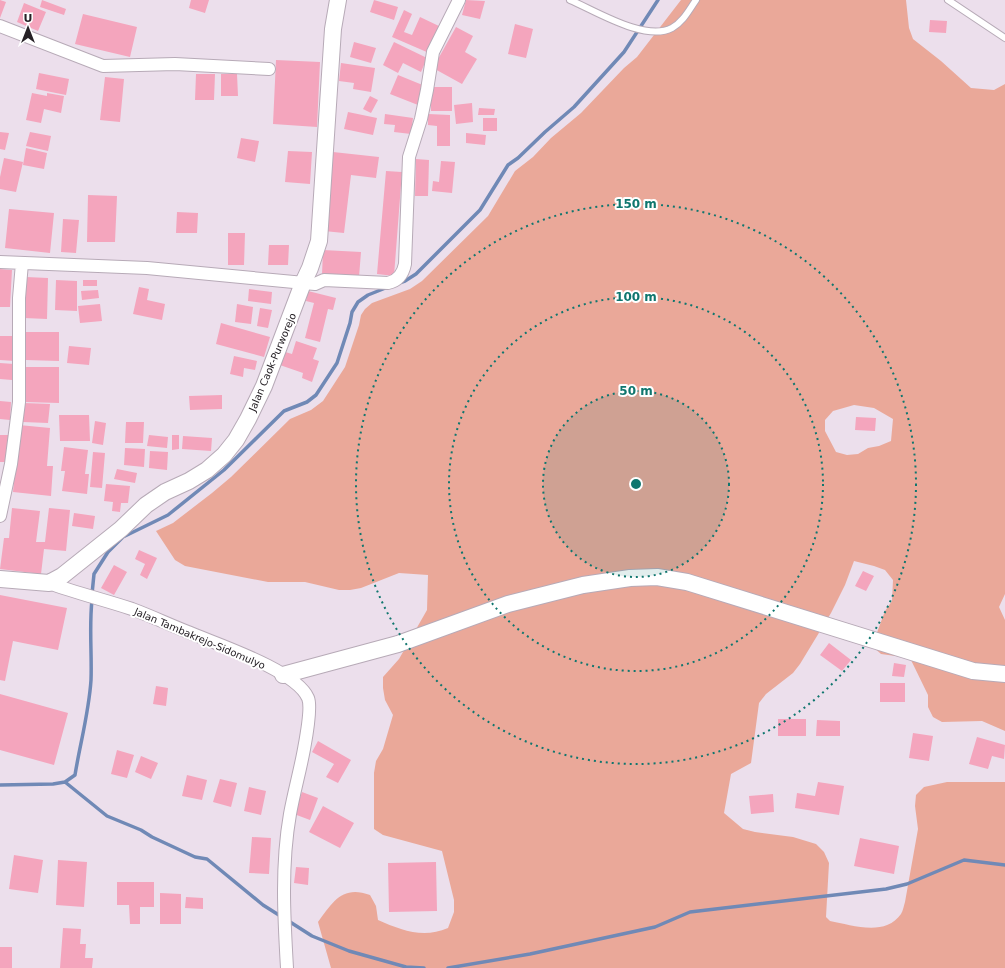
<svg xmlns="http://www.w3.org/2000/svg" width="1005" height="968" font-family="'DejaVu Sans',sans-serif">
<rect width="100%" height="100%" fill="#ecdfec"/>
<path fill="#eaa899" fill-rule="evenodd" d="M 681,0 L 906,0 L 909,28 L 913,39 L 941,61 L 971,88 L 994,90 L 1005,84 L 1005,594 L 999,607 L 1005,620 L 1005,731 L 982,721 L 942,722 L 933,717 L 928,707 L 928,695 L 910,658 L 881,654 L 872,646 L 885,611 L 892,601 L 893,580 L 885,570 L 874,566 L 854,561 L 845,585 L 831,613 L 800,664 L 793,673 L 766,694 L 759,703 L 751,763 L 731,774 L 724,813 L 743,829 L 755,832 L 793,837 L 816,844 L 824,852 L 829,863 L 826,917 L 830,921 C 852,925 885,937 901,914 C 903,911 904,905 905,902 L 918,829 L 915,806 L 916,795 L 924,787 L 947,782 L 1005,782 L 1005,968 L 331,968 L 318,922 C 333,902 342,885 370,895 L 376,906 L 378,920 C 401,930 423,939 448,928 L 454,912 L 454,900 L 442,851 L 383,835 L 374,829 L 374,773 L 376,761 L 383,749 L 393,715 L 385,700 L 383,688 L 383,677 L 399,659 L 427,610 L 428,575 L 399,573 L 361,588 L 350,590 L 339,590 L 305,582 L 268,582 L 185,566 L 175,560 L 156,531 L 173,523 L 212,493 L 231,477 L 290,419 L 311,410 L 323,401 L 345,367 L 359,325 L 361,315 L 365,309 L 372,303 L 410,289 L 422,281 L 488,216 L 515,171 L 533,157 L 551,138 L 581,113 L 624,68 L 637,57 ZM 854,405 L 874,408 L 893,419 L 891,441 L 879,446 L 868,448 L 858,454 L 847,455 L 836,452 L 825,431 L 825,420 L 833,411 Z"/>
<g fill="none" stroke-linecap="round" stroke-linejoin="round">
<path stroke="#7089b6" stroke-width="3.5" d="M 399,283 L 405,281 L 416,274 L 480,210 L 508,165 L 518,158 L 545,132 L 574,107 L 624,52 L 658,0
M 92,594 L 94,574 L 108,552 L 123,537 L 168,515 L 224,470 L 284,411 L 307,402 L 316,395 L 337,363 L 350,323 L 352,312 L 358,302 L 368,295 L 388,287
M 65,782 L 107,816 L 141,830 L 152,837 L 195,857 L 207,859 L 263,905 L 282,917
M 0,785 L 53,784 L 65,782 L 75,775 C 80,744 89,712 91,680 C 92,653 89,627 92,600
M 287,920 L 312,936 L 349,951 L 406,967 L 424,968
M 448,968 L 530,954 L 655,927 L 690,912 L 886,889 L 907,884 L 964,860 L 1005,865"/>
</g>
<path fill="#f4a5bd" d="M 0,0 L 6,2 L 0,18 Z
M 42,0 L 66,9 L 64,15 L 40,7 Z
M 191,0 L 209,0 L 205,13 L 189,8 Z
M 374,0 L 398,7 L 394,20 L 370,12 Z
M 466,0 L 485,1 L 480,19 L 462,15 Z
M 24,3 L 46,12 L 38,31 L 17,22 Z
M 404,10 L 412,14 L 404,32 L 412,35 L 420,17 L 441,27 L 429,53 L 392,37 Z
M 83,14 L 137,27 L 130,57 L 75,44 Z
M 930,20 L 947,21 L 946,33 L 929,32 Z
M 515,24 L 533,29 L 526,58 L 508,54 Z
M 456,27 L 473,36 L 465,52 L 477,59 L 462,84 L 433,68 Z
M 354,42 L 376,48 L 371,63 L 350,57 Z
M 394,42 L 427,58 L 421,72 L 403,63 L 398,73 L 383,65 Z
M 276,60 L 320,62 L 317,127 L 273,124 Z
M 341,63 L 375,68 L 371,92 L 353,89 L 354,83 L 339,81 Z
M 39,73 L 69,79 L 66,95 L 36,89 Z
M 196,74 L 215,74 L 214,100 L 195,100 Z
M 221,74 L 237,74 L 238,96 L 221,96 Z
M 398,75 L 425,86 L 418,105 L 390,94 Z
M 105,77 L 124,79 L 120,122 L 100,120 Z
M 431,87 L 452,87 L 452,111 L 431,111 Z
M 32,93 L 47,96 L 47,93 L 64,96 L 61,113 L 44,109 L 41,123 L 26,120 Z
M 370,96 L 378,100 L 371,113 L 363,109 Z
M 472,103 L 473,122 L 456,124 L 454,105 Z
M 479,108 L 495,109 L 494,115 L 478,115 Z
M 348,112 L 377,118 L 373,135 L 344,129 Z
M 385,114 L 413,118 L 411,134 L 394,132 L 395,125 L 384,124 Z
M 428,114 L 450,115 L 450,146 L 437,146 L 437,126 L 428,125 Z
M 483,118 L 497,118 L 497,131 L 483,131 Z
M 0,132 L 9,133 L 5,150 L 0,149 Z
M 30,132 L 51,136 L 48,151 L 26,146 Z
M 466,133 L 486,135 L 485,145 L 466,143 Z
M 241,138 L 259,141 L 255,162 L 237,158 Z
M 26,148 L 47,153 L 44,169 L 23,165 Z
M 288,151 L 312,152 L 310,184 L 285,182 Z
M 333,152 L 379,157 L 376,178 L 351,175 L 344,233 L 324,231 Z
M 4,158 L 23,162 L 16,192 L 0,189 L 0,177 Z
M 416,159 L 429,160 L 428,196 L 415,196 Z
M 441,161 L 455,162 L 452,193 L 432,191 L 433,181 L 439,182 Z
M 386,171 L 402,172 L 394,276 L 377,274 Z
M 88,195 L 117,196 L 115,242 L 87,242 Z
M 9,209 L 54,213 L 50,253 L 5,248 Z
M 177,212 L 198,213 L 197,233 L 176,233 Z
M 63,219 L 79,220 L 76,253 L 61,252 Z
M 228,233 L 245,233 L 244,265 L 228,265 Z
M 269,245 L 289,245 L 288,265 L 268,265 Z
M 323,250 L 361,252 L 359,277 L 322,275 Z
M 0,269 L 12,270 L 10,307 L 0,307 Z
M 26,277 L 48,278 L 47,319 L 24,318 Z
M 56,280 L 77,281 L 77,311 L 55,310 Z
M 83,280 L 97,280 L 97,286 L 83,286 Z
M 139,287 L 149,289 L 147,300 L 165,304 L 162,320 L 133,314 Z
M 249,289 L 272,292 L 271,304 L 248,301 Z
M 98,290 L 99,298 L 82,300 L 81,291 Z
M 308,291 L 336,298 L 333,310 L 328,309 L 320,342 L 305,338 L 314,303 L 306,301 Z
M 100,304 L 102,321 L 80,323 L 78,306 Z
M 237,304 L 253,307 L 251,324 L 235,322 Z
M 260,308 L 272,310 L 268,328 L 257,326 Z
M 221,323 L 270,337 L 264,357 L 216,344 Z
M 26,332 L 59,332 L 59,361 L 26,360 Z
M 0,336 L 16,336 L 15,361 L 0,360 Z
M 296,341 L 317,348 L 313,359 L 319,361 L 312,382 L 302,378 L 303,373 L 277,364 L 282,351 L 292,354 Z
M 69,346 L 91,348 L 89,365 L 67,363 Z
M 234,356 L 257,361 L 255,370 L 244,368 L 243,377 L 230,374 Z
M 0,363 L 14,364 L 12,380 L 0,379 Z
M 25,367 L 59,367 L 59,403 L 25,402 Z
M 222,395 L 222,409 L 190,410 L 189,396 Z
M 0,401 L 11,402 L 10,420 L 0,419 Z
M 24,403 L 50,404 L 48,423 L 23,422 Z
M 59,415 L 89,415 L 90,441 L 60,441 Z
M 856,417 L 876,418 L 875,431 L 855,430 Z
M 95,421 L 106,423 L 103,445 L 92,443 Z
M 126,422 L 144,422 L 143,443 L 125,443 Z
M 19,425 L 50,428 L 47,466 L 53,466 L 51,496 L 13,492 Z
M 0,435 L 9,435 L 8,462 L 0,462 Z
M 149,435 L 168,437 L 167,448 L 147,446 Z
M 172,435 L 179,435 L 179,449 L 172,450 Z
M 183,436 L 212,438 L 211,451 L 182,449 Z
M 64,447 L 88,450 L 85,474 L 89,474 L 87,494 L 62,491 L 65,471 L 61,471 Z
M 125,448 L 145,449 L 144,467 L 124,465 Z
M 150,451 L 168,452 L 167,470 L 149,468 Z
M 93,452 L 105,453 L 102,488 L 90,487 Z
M 117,469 L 137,473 L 135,483 L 114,479 Z
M 106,484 L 130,486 L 128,503 L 121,503 L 120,512 L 112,511 L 113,502 L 104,501 Z
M 12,508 L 40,511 L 36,542 L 45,542 L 49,508 L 70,510 L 66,551 L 44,549 L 41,574 L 0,569 L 4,538 L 9,538 Z
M 74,513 L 95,516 L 93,529 L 72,526 Z
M 139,550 L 157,558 L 147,579 L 140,575 L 145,564 L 135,559 Z
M 114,565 L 127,572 L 114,595 L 101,588 Z
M 863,571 L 874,576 L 866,591 L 855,586 Z
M 0,595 L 67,608 L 58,650 L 13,641 L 5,681 L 0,680 Z
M 829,643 L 851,660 L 842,671 L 820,655 Z
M 894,663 L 906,665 L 904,677 L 892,676 Z
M 880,683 L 905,683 L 905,702 L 880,702 Z
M 156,686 L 168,688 L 166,706 L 153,704 Z
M 0,694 L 68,713 L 54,765 L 0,750 Z
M 778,719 L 806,719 L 806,736 L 778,736 Z
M 817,720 L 840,721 L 840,736 L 816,736 Z
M 913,733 L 933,736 L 929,761 L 909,758 Z
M 977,737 L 1005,745 L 1004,759 L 992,756 L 988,769 L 969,764 Z
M 318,741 L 351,760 L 338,783 L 326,777 L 334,764 L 312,752 Z
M 117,750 L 134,755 L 127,778 L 111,774 Z
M 141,756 L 158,763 L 151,779 L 135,772 Z
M 187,775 L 207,780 L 202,800 L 182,796 Z
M 220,779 L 237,783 L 231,807 L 213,802 Z
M 818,782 L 844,786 L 839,815 L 795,808 L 797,793 L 815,796 Z
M 249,787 L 266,791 L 261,815 L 244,811 Z
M 302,792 L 318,798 L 310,820 L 294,814 Z
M 773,794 L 774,812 L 751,814 L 749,796 Z
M 323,806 L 354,823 L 340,848 L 309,832 Z
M 252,837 L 271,838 L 269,874 L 249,873 Z
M 860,838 L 899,846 L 894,874 L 854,866 Z
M 14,855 L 43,860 L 38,893 L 9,889 Z
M 58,860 L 87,862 L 84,907 L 56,905 Z
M 436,862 L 437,911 L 389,912 L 388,863 Z
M 296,867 L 309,868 L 308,885 L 294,883 Z
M 117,882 L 154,882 L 154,907 L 140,907 L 140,924 L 130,924 L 129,905 L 117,905 Z
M 160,893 L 181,894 L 181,924 L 160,924 Z
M 186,897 L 203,898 L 203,909 L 185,908 Z
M 63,928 L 81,929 L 80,944 L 86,944 L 85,958 L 93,958 L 92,968 L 60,968 Z
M 0,947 L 12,947 L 12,968 L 0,968 Z"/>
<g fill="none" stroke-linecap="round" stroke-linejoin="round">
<defs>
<path id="lane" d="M 570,0 C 596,11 645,42 672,28 C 683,22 689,10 696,0
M 948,0 L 1005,38"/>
<path id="street" d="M 0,26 L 103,66 L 175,64 L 269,69
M 0,262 L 147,268 L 315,284 L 324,280 L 388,283 C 398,281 403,274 405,264 L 409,157 L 421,119 L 427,90 L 433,52 L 459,0
M 0,516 L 11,464 L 19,402 L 19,298 L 22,263
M 49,583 C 76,593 105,600 132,609 C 151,616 170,625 188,632 C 216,644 296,670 308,698 C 312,707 306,738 304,749 C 300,771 294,792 290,814 C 281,865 284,917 287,968"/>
<path id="secondary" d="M 0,579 L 49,583 L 62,576 L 121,529 L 146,505 L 165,492 L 189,481 L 207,470 L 224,455 L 236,440 L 248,419 L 264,386 L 303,283 L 310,268 L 319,241 L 333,29 L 338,0
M 283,675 L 398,644 L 508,604 L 583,585 L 630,578 L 657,577 L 687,582 L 973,671 L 1005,674"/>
</defs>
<use href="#lane" stroke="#b7aab7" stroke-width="8"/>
<use href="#street" stroke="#b7aab7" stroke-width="14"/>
<use href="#secondary" stroke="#b7aab7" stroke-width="18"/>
<use href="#lane" stroke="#fff" stroke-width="6"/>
<use href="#street" stroke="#fff" stroke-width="12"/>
<use href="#secondary" stroke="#fff" stroke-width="16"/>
</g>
<circle cx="636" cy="484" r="93" fill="#0f766e" fill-opacity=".12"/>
<g fill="none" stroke="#0f766e" stroke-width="2" stroke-dasharray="2 4">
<circle cx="636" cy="484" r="93"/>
<circle cx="636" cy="484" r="187"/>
<circle cx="636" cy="484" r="280"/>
</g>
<g text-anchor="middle" stroke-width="4" stroke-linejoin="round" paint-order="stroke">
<g font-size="10" fill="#262126" stroke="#fff">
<text transform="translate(272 362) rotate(-67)" y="4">Jalan Caok-Purworejo</text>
<text transform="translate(200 638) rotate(23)" y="4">Jalan Tambakrejo-Sidomulyo</text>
</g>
</g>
<circle cx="636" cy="484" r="6" fill="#0f766e" stroke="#fff" stroke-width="2"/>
<g font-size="12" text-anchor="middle" font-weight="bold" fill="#0f766e" stroke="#fff" stroke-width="4" stroke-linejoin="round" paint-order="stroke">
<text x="636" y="208">150 m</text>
<text x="636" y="301">100 m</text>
<text x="636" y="395">50 m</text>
</g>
<g transform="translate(28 28)" stroke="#ffffff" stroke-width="3" paint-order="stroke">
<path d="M0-3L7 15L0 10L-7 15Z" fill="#262126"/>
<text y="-6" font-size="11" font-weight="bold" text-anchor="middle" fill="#262126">U</text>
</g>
</svg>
